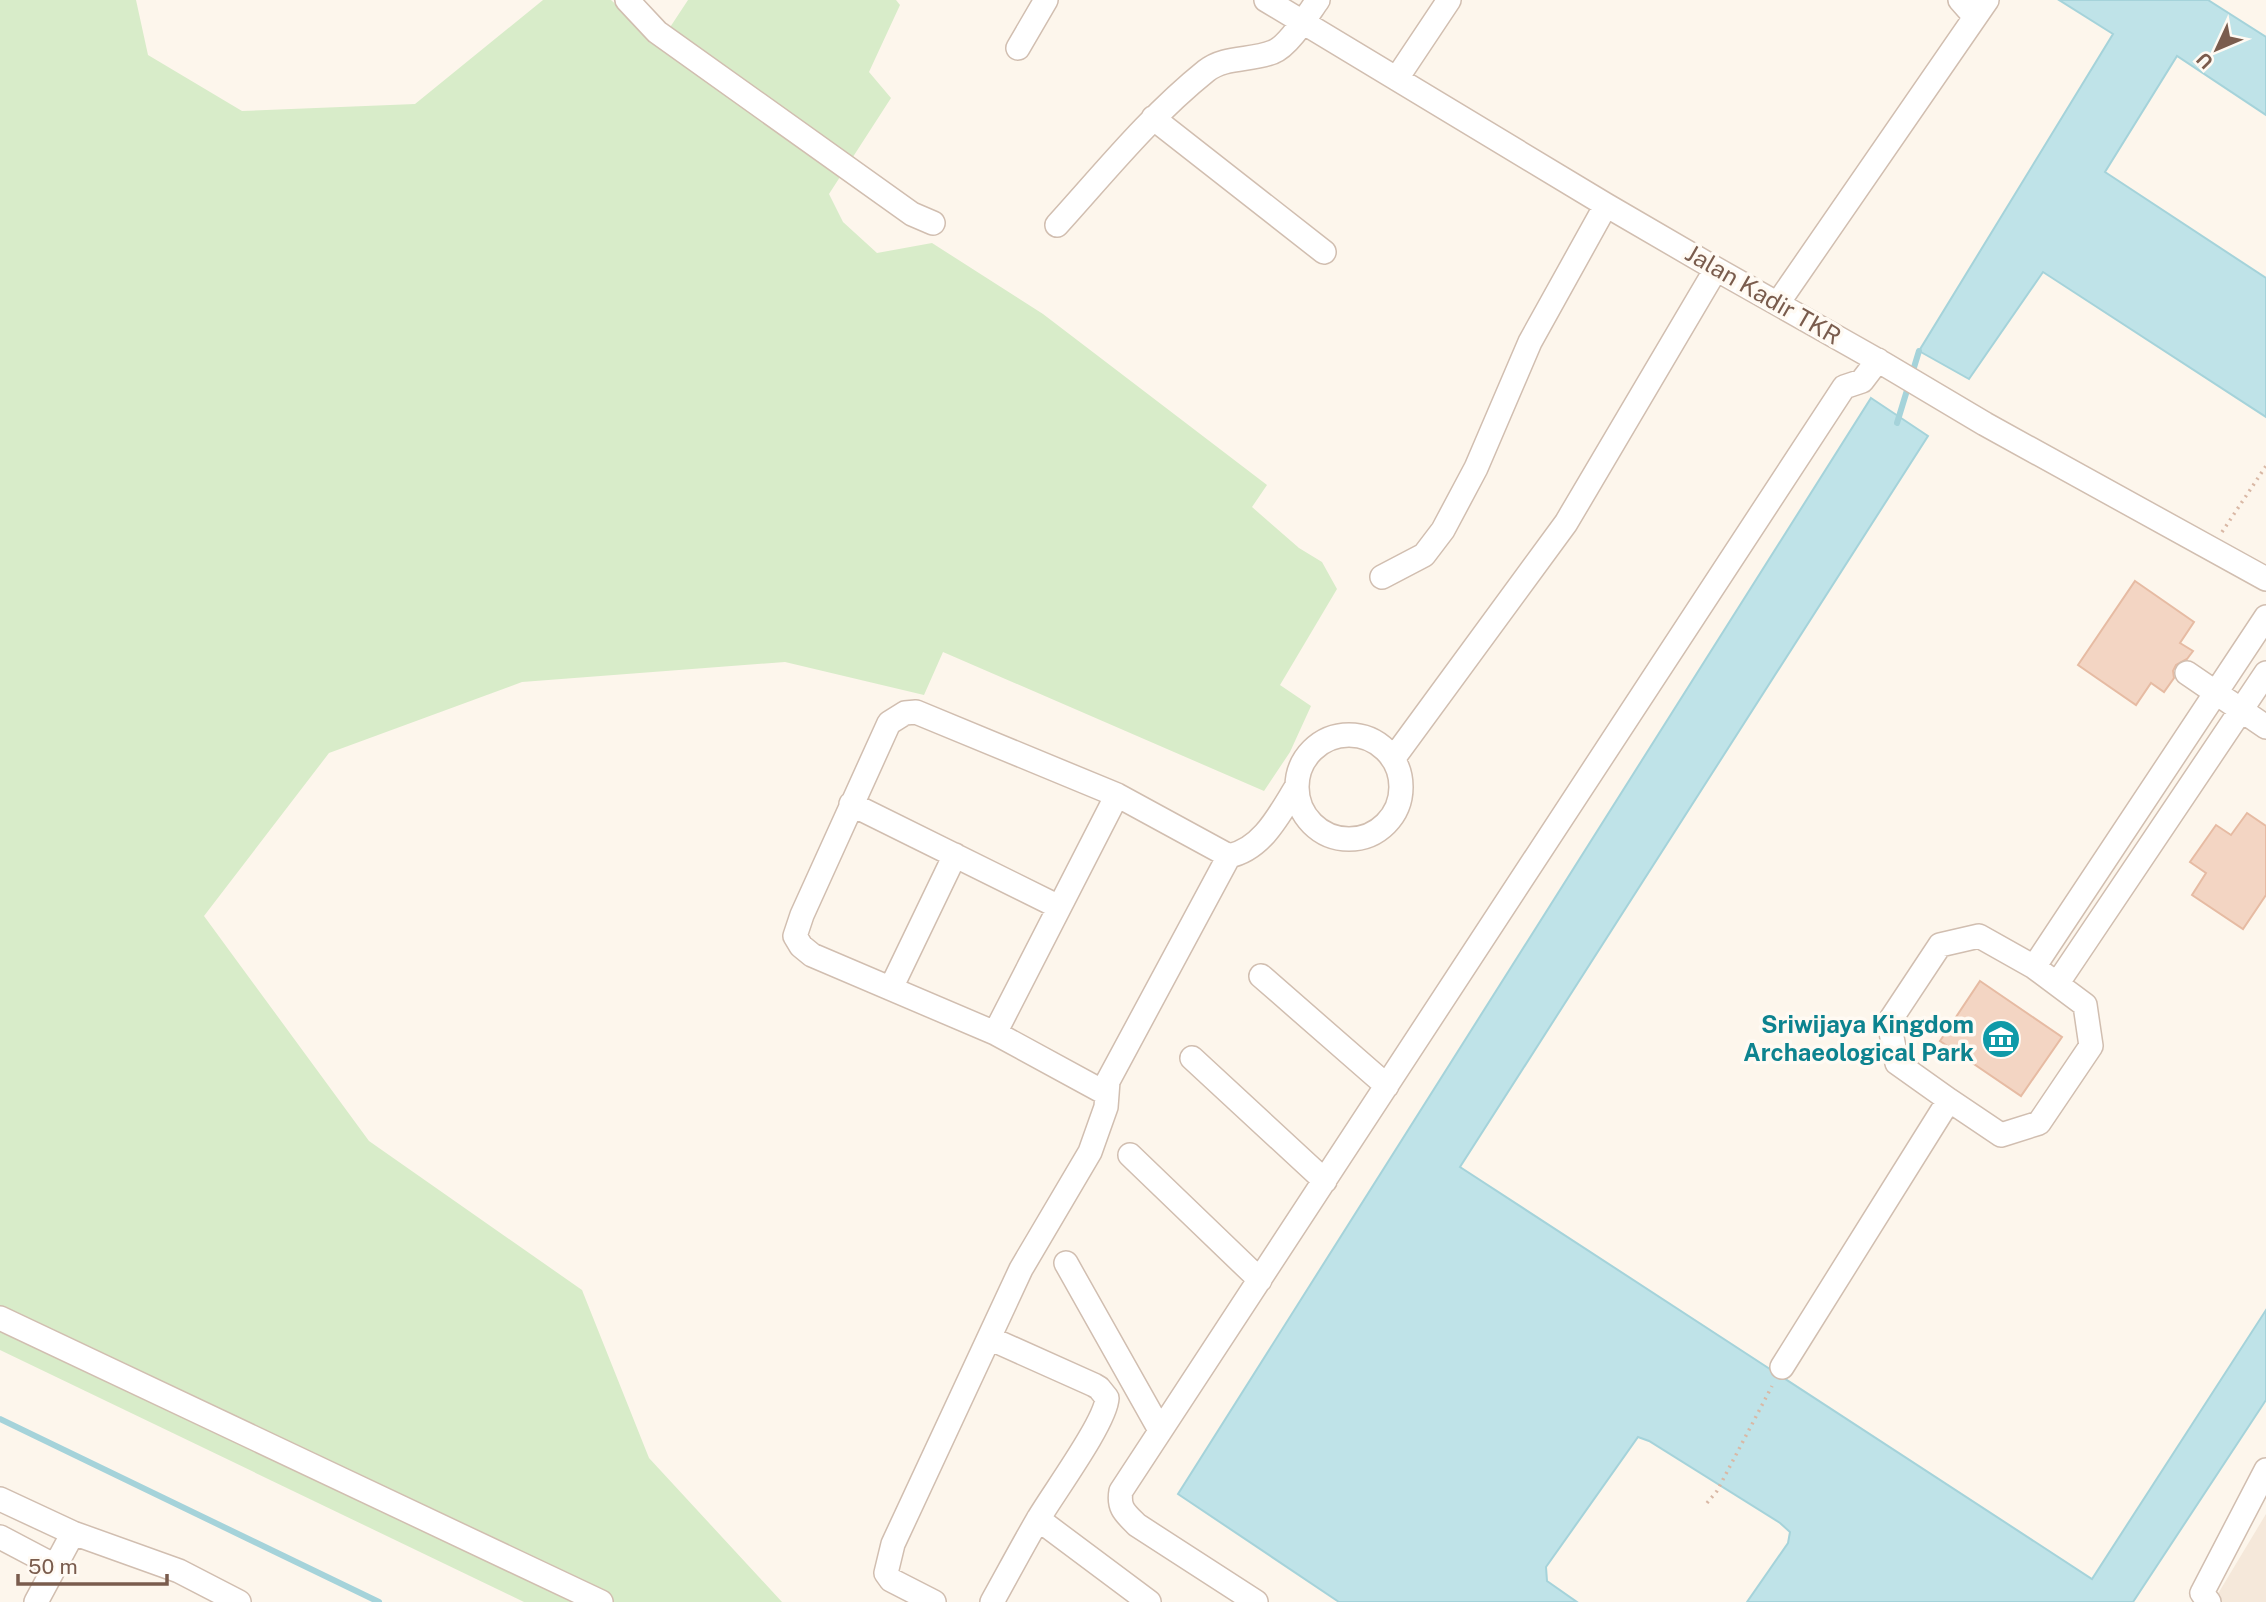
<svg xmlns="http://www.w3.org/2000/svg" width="2266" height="1602" font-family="'Public Sans',sans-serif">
<rect width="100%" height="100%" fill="#fdf6ec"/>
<path fill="#f5e8da" d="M 2266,1514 L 2266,1602 L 2213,1602 Z"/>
<path fill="#d8ecc9" d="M 0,0 L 136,0 L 148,55 L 242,111 L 415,104 L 543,0 L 611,0 L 659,44 L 688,0 L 896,0 L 900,5 L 869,72 L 891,98 L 829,194 L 843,222 L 877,253 L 932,243 L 1043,314 L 1267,485 L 1252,507 L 1299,548 L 1322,562 L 1337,589 L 1280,685 L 1311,706 L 1290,752 L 1264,791 L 943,652 L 924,695 L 785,662 L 522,682 L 329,753 L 204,916 L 369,1141 L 582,1290 L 649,1458 L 782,1602 L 524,1602 L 0,1350 Z"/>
<path fill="#bfe3e8" stroke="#a5d3da" stroke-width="2" d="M 2059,0 L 2208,0 L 2266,37 L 2266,115 L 2177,56 L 2105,172 L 2266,278 L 2266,417 L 2043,272 L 1969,379 L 1919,351 L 2113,34 Z
M 1871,398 L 1928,436 L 1460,1167 L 2092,1579 L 2266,1310 L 2266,1400 L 2133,1602 L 1747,1602 L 1788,1543 L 1790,1532 L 1780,1523 L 1649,1441 L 1638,1437 L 1546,1567 L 1547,1581 L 1577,1602 L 1339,1602 L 1178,1494 Z"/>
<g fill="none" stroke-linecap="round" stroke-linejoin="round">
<path stroke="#a5d3da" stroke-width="6" d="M 1897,423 L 1919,351
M 0,1419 L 379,1602"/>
</g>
<path fill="#f3d5c3" stroke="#e6bba3" stroke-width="2" d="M 2135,581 L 2194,622 L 2180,643 L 2193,651 L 2187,659 L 2176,665 L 2173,671 L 2174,678 L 2164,692 L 2151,683 L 2136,705 L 2078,665 Z
M 2247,813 L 2266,826 L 2266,895 L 2243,929 L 2192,895 L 2206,873 L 2190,862 L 2216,825 L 2231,835 Z
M 1980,981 L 2062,1037 L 2021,1096 L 1940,1041 Z"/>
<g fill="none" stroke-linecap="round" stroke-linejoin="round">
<defs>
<path id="minor" d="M 627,0 L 657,32 L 912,214 L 933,223
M 1266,0 L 1606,205 L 1716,269 L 1884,364 L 1985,424 L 2266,579
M 1960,0 L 1975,17
M 1018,48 L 1046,0
M 1397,78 L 1449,0
M 1153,118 L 1324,252
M 1057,225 C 1105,172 1150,116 1206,71 C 1225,56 1251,61 1273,52 C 1289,46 1308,14 1318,0
M 1778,303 L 1987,0
M 1382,577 L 1424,555 L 1443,530 L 1476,468 L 1530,342 L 1606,205
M 2187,673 L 2266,727
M1297 787a52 52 0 1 1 104 0a52 52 0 1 1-104 0Z
M 1393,759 L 1566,523 L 1716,269
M 851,804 L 1059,907
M 1261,976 L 1387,1086
M 2057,984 L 2266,673
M 891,988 L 955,855
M 995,1033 L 1117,795
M 1192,1058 L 1325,1181
M 1107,1094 L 995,1033 L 812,955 L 801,946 L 795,936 L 802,915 L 889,723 L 905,713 L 916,712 L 1117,795 L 1229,856 C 1263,849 1280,813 1297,786
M 1949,1100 L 1897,1063 L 1889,1022 L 1940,945 L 1979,936 L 2034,967
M 1130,1155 L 1260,1280
M 1066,1263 L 1160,1430
M 0,1318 L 601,1602
M 989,1338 L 1094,1385 L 1099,1388 L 1107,1398 C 1106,1422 1052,1495 1037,1521 C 1022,1547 1007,1575 992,1602
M 1782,1367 L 1949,1100 L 2001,1135 L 2039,1123 L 2091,1046 L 2085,1005 L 2034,967 L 2266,617
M 0,1499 L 73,1533 L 179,1571 L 239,1602
M 1038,1519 L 1149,1602
M 0,1537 L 55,1566
M 36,1602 L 73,1533
M 934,1602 L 891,1580 L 886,1573 L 893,1544 L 1021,1269 L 1090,1152 L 1106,1107 L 1108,1081 L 1229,856
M 1256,1602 L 1137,1525 C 1125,1513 1118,1508 1121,1491 L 1844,387 L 1862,381 L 1878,360
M 2209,1602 L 2202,1593 L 2266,1470"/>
</defs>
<use href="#minor" stroke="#d1beb0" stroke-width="26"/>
<path stroke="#d9b8a5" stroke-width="3.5" stroke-dasharray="2 5" stroke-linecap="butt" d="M 2222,532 L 2266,466
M 1707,1503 L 1717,1491 L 1772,1386"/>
<use href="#minor" stroke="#fff" stroke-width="23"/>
</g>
<defs>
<symbol id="museum-disc" viewBox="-11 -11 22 22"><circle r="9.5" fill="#0f9aa8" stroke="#fffaf3"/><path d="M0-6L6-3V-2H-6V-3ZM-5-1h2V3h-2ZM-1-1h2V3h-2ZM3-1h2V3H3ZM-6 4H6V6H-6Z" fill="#fff"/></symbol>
</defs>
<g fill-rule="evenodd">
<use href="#museum-disc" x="1979" y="1017" width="44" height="44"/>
</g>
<g text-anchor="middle" stroke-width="7" stroke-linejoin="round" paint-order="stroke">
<g font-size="24" fill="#7a5c4d" stroke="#fffaf3">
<text transform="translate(1763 295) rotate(30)" y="8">Jalan Kadir TKR</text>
</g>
<g font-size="24" font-weight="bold" fill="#0d838f" stroke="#fffaf3" text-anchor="end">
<text x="1974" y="1033">Sriwijaya Kingdom<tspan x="1974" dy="28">Archaeological Park</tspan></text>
</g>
</g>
<g transform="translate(2217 49) rotate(226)" stroke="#fffaf3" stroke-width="5" paint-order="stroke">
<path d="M0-5L12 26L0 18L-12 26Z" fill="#7a5c4d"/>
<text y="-10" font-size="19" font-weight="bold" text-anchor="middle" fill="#7a5c4d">U</text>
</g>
<path d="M18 1574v10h149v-10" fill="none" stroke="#7a5c4d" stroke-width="3.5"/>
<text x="28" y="1574" font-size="21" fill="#7a5c4d" stroke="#fffaf3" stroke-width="5" paint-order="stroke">50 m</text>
</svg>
